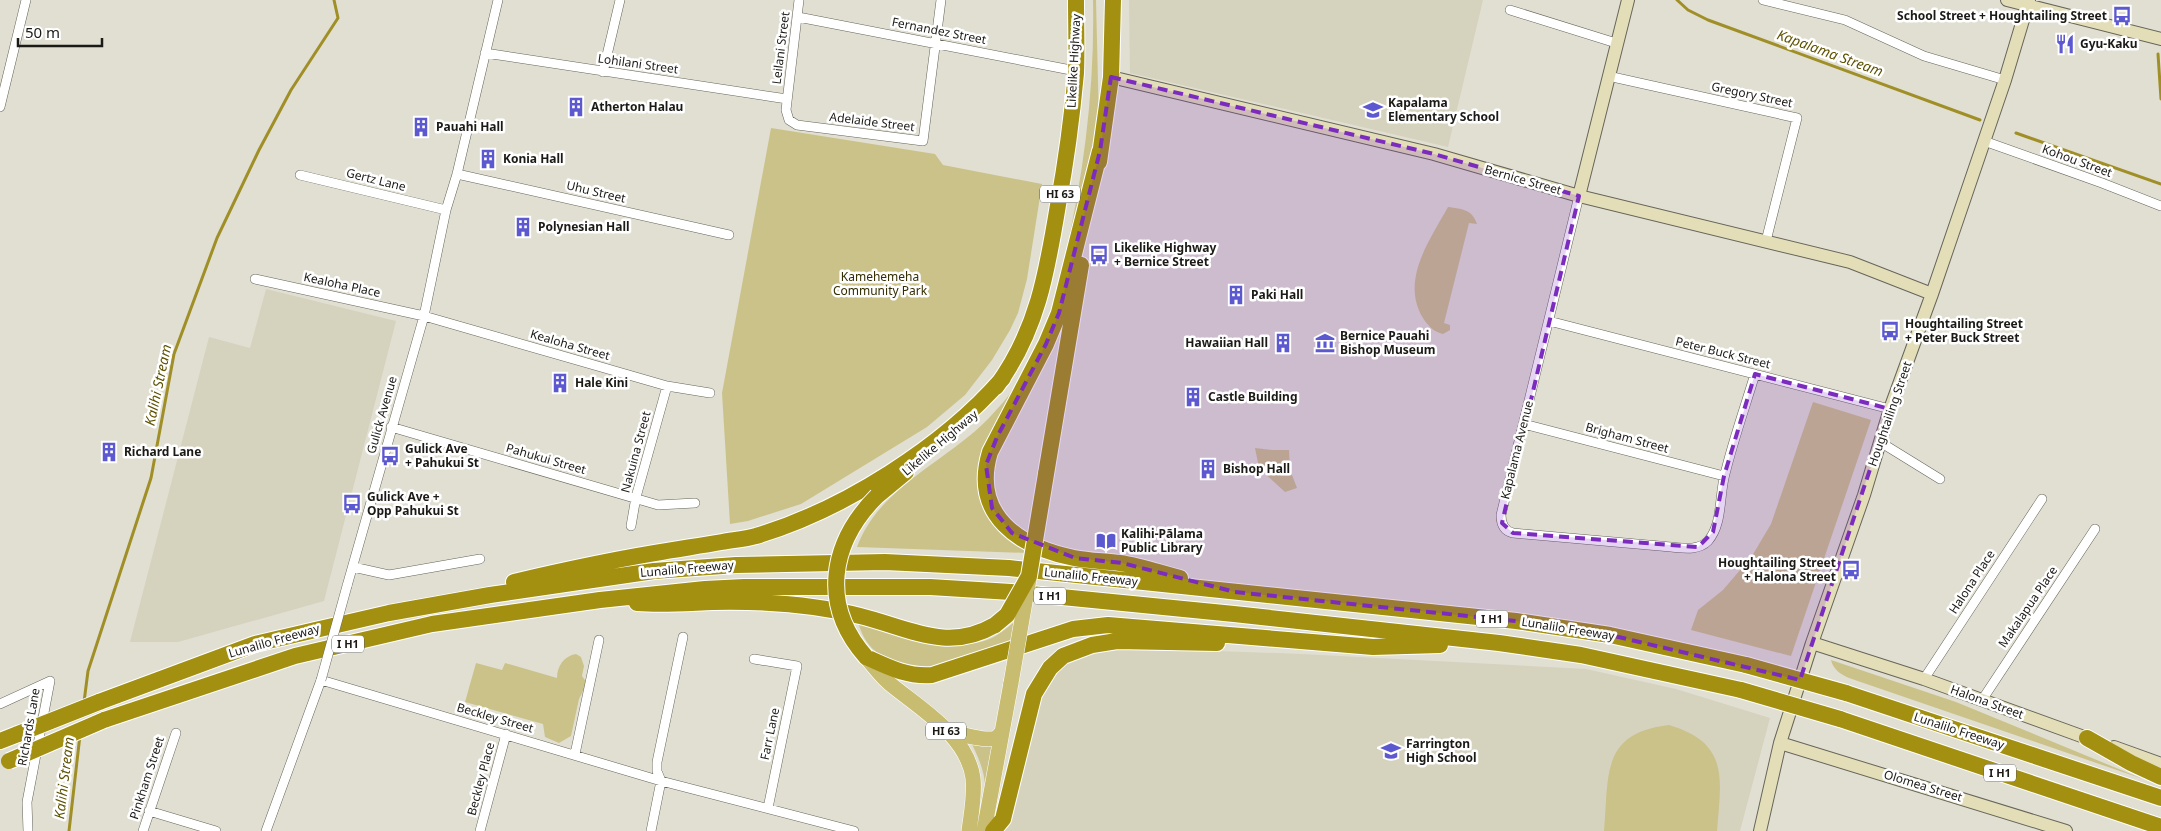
<svg xmlns="http://www.w3.org/2000/svg" width="2161" height="831" font-family="'Noto Sans',sans-serif">
<rect width="100%" height="100%" fill="#e1dfd2"/>
<path fill="#d5d2be" d="M 1129,0 L 1483,0 L 1448,147 L 1130,73 Z
M 266,289 L 396,321 L 324,601 L 178,642 L 130,642 L 209,337 L 250,348 Z
M 1107,647 L 1302,654 L 1586,669 L 1676,689 L 1770,718 L 1740,831 L 1003,831 L 1034,702 L 1062,665 Z"/>
<path fill="#cbc28a" d="M 1093,0 L 1096,0 L 1099,123 L 1062,310 L 995,443 L 990,496 L 1024,542 L 1028,553 L 857,547 C 879,487 946,462 988,419 C 1010,396 1031,369 1044,339 C 1052,321 1054,299 1059,281 C 1082,189 1095,95 1093,0 Z
M 771,128 L 935,154 L 943,165 L 1042,184 L 1027,279 L 1018,313 L 1010,330 L 992,360 L 965,395 L 927,427 L 801,504 L 748,521 L 730,524 L 722,393 Z
M 1448,207 C 1462,209 1472,209 1477,224 L 1469,223 L 1444,323 L 1450,325 L 1450,330 L 1443,334 C 1434,332 1428,326 1423,318 C 1400,280 1430,240 1448,207 Z
M 1813,402 L 1871,420 L 1791,656 L 1691,630 L 1698,610 L 1723,590 L 1752,556 L 1771,524 Z
M 1255,448 L 1272,450 L 1289,450 L 1290,470 L 1297,488 L 1285,492 L 1259,468 Z
M 1017,620 L 1013,642 C 985,652 946,671 917,669 C 910,669 902,664 895,662 C 875,655 864,643 858,622 C 889,629 956,650 984,641 C 997,637 1007,628 1017,620 Z
M 576,654 L 581,657 L 584,666 L 582,676 L 587,683 L 579,699 L 571,736 L 559,743 L 545,737 L 543,724 L 465,702 L 476,663 L 502,670 L 505,663 L 557,678 C 557,666 564,656 576,654 Z
M 1831,660 L 1956,702 L 2143,779 L 1849,678 C 1840,674 1833,669 1831,660 Z
M 1669,725 C 1730,743 1721,779 1717,831 L 1604,831 C 1609,776 1600,733 1669,725 Z
M 971,742 L 1002,743 L 985,788 C 985,771 978,757 971,742 Z"/>
<g fill="none" stroke-linecap="round" stroke-linejoin="round">
<path stroke="#a08f27" stroke-width="3" d="M 1677,0 L 1688,10 L 1708,20 L 1980,120
M 2158,54 L 2161,99
M 2016,133 L 2161,184
M 84,702 L 88,671 L 151,478 L 174,354 L 217,238 L 259,150 L 291,90 L 338,18 L 334,0
M 69,831 L 80,735"/>
<defs>
<path id="street" d="M 799,0 L 786,110 L 789,120 L 797,125 L 923,141 L 941,0
M 1763,0 L 1845,20 L 1924,56 L 2005,80
M 1510,10 L 1616,43
M 798,17 L 1076,71
M 485,53 L 787,99
M 603,72 L 620,0
M 1608,76 L 1797,118 L 1766,241
M 0,107 L 26,0
M 1984,141 L 2102,183 L 2161,206
M 457,174 L 729,235
M 300,175 L 446,210
M 1579,196 L 1501,515 C 1501,524 1504,531 1513,533 L 1671,547 C 1683,548 1698,551 1708,541 C 1723,524 1719,495 1725,474 C 1733,441 1745,407 1755,374
M 255,279 L 424,316 L 667,386 L 710,393
M 1549,321 L 1890,409
M 1524,424 L 1724,476
M 391,427 L 658,505 L 695,503
M 1880,442 L 1940,479
M 631,526 L 636,497 L 667,386
M 353,567 L 389,575 L 480,559
M 347,586 L 424,316 L 446,210 L 457,174 L 498,0
M 754,659 L 797,666 L 768,808
M 1924,679 L 2042,499
M 1982,700 L 2095,529
M 0,704 L 50,681 L 27,802 L 28,831
M 575,754 L 599,640
M 149,811 L 216,831
M 143,831 L 176,733
M 266,831 L 321,680 L 661,781 L 854,831
M 480,831 L 506,734
M 651,831 L 661,781 L 657,771 L 657,762 L 683,637"/>
<path id="secondary" d="M 2007,0 L 2161,39
M 1111,77 L 1434,154 L 1579,196 L 1850,262 L 1932,294
M 1579,196 L 1628,0
M 1812,643 L 1924,679 L 2095,741
M 1780,743 L 2066,831
M 2114,747 L 2161,764
M 1760,831 L 1780,743 L 1812,643 L 1864,495 L 1890,409 L 1932,294 L 2005,80 L 2029,0"/>
<path id="primary" d="M 866,657 C 873,666 880,675 889,683 C 919,708 967,735 973,778 C 975,796 971,814 969,831
M 946,730 C 957,733 986,742 996,738 C 999,736 1000,734 1002,732
M 984,831 L 1011,683"/>
<path id="highway" d="M 1100,151 L 1059,313 L 1046,344 L 990,452 C 971,515 1019,547 1074,558 C 1089,561 1105,561 1120,563 C 1140,566 1160,573 1180,578
M 1099,162 L 1111,77 L 1113,0
M 996,387 C 1037,332 1047,272 1058,205 C 1066,162 1072,117 1076,73 C 1077,49 1076,24 1076,0
M 1046,474 L 1081,265
M 877,496 L 906,472
M 514,582 C 561,571 607,561 655,553 C 677,549 700,546 722,542 C 733,540 745,539 756,536 C 843,510 943,447 1003,378
M 637,603 C 663,605 687,603 713,602 C 762,601 813,604 860,616 C 909,628 947,653 995,625
M 866,657 C 888,667 907,677 932,675 L 1073,629 L 1108,625 L 1373,647 L 1440,645
M 1846,693 L 2161,798
M 99,702 L 255,644 L 389,613 L 490,595 L 654,571 L 736,565 L 885,562 L 1009,568 L 1516,621 L 1610,635 L 1746,665
M 1840,719 L 2161,827
M 104,720 L 295,656 L 432,624 L 600,600 L 705,589 L 744,587 L 930,587 L 1011,592 L 1234,614 L 1499,643 L 1581,655 L 1741,690
M 2087,738 L 2131,763 L 2161,777
M 0,741 L 18,734
M 993,831 L 1003,819 L 1034,694 L 1050,668 L 1063,656 L 1092,645 L 1117,641 L 1217,643"/>
</defs>
<use href="#street" stroke="#66655a" stroke-width="10"/>
<use href="#secondary" stroke="#66655a" stroke-width="14"/>
<use href="#primary" stroke="#fff" stroke-width="16"/>
<use href="#highway" stroke="#fff" stroke-width="18"/>
<use href="#street" stroke="#fff" stroke-width="9"/>
<use href="#secondary" stroke="#e3deb8" stroke-width="12"/>
<use href="#primary" stroke="#c8bc70" stroke-width="15"/>
<use href="#highway" stroke="#a39011" stroke-width="16"/>
<defs>
<path id="street-bridge" d="M 321,680 L 347,586"/>
<path id="primary-bridge" d="M 1011,683 L 1029,579"/>
<path id="highway-bridge" d="M 995,625 L 1007,615 L 1029,576 L 1046,474
M 866,657 C 820,605 830,543 877,496
M 1746,665 L 1846,693
M 1741,690 L 1840,719
M 18,734 L 99,702
M 9,761 L 104,720"/>
</defs>
<use href="#street-bridge" stroke="#66655a" stroke-width="10" stroke-linecap="butt"/>
<use href="#primary-bridge" stroke="#fff" stroke-width="16" stroke-linecap="butt"/>
<use href="#highway-bridge" stroke="#fff" stroke-width="18" stroke-linecap="butt"/>
<use href="#street-bridge" stroke="#fff" stroke-width="9"/>
<use href="#primary-bridge" stroke="#c8bc70" stroke-width="15"/>
<use href="#highway-bridge" stroke="#a39011" stroke-width="16"/>
</g>
<path fill="#7b2cbf" fill-opacity="0.2" stroke="#7b2cbf" stroke-width="4" stroke-dasharray="10 6" stroke-linejoin="round" d="M 1111,77 L 1434,154 L 1579,196 L 1502,523 L 1513,533 L 1698,547 L 1713,532 L 1724,476 L 1755,374 L 1890,409 L 1800,680 L 1610,635 L 1516,621 L 1235,592 L 1122,563 L 1075,558 L 1012,533 L 992,508 L 986,465 L 997,437 L 1046,344 L 1059,313 L 1100,151 Z"/>
<defs>
<symbol id="bus-bare" viewBox="-9 -9 18 18"><path d="M-5-6H5V4H4V6H2V4H-2V6H-4V4H-5ZM-3.5-4V0h7V-4ZM-3.5 1.2v1.5H-2V1.2ZM2 1.2v1.5H3.5V1.2Z" fill="#5c58d0" stroke="#fff" stroke-width="2.5" paint-order="stroke"/></symbol>
<symbol id="restaurant-bare" viewBox="-9 -9 18 18"><path d="M-5-6h1v4h1v-4h1v4h1v-4h1v5L-1.5 .5V6h-2V.5L-5-1ZM5-6V6H3V1.5H1.5Q1.5-4 5-6Z" fill="#5c58d0" stroke="#fff" stroke-width="2.5" paint-order="stroke"/></symbol>
<symbol id="building-bare" viewBox="-9 -9 18 18"><path d="M-4-6H4V6H1V3H-1V6H-4ZM-2.5-4.3h1.7v1.8h-1.7ZM.8-4.3h1.7v1.8H.8ZM-2.5-1h1.7V.8h-1.7ZM.8-1h1.7V.8H.8Z" fill="#5c58d0" stroke="#fff" stroke-width="2.5" paint-order="stroke"/></symbol>
<symbol id="school-bare" viewBox="-9 -9 18 18"><path d="M0-5L7-2L0 1L-7-2ZM-4 1L0 2.5L4 1V4Q0 6-4 4Z" fill="#5c58d0" stroke="#fff" stroke-width="2.5" paint-order="stroke"/></symbol>
<symbol id="museum-bare" viewBox="-9 -9 18 18"><path d="M0-6L6-3V-2H-6V-3ZM-5-1h2V3h-2ZM-1-1h2V3h-2ZM3-1h2V3H3ZM-6 4H6V6H-6Z" fill="#5c58d0" stroke="#fff" stroke-width="2.5" paint-order="stroke"/></symbol>
<symbol id="library-bare" viewBox="-9 -9 18 18"><path d="M-6-4Q-3-5.5-.7-3.5V5Q-3 3-6 4ZM6-4Q3-5.5 .7-3.5V5Q3 3 6 4Z" fill="#5c58d0" stroke="#fff" stroke-width="2.5" paint-order="stroke"/></symbol>
</defs>
<g fill-rule="evenodd">
<use href="#bus-bare" x="2108" y="2" width="28" height="28"/>
<use href="#restaurant-bare" x="2051" y="30" width="28" height="28"/>
<use href="#building-bare" x="562" y="93" width="28" height="28"/>
<use href="#school-bare" x="1359" y="96" width="28" height="28"/>
<use href="#building-bare" x="407" y="113" width="28" height="28"/>
<use href="#building-bare" x="474" y="145" width="28" height="28"/>
<use href="#building-bare" x="509" y="213" width="28" height="28"/>
<use href="#bus-bare" x="1085" y="241" width="28" height="28"/>
<use href="#building-bare" x="1222" y="281" width="28" height="28"/>
<use href="#bus-bare" x="1876" y="317" width="28" height="28"/>
<use href="#building-bare" x="1269" y="329" width="28" height="28"/>
<use href="#museum-bare" x="1311" y="329" width="28" height="28"/>
<use href="#building-bare" x="546" y="369" width="28" height="28"/>
<use href="#building-bare" x="1179" y="383" width="28" height="28"/>
<use href="#building-bare" x="95" y="438" width="28" height="28"/>
<use href="#bus-bare" x="376" y="442" width="28" height="28"/>
<use href="#building-bare" x="1194" y="455" width="28" height="28"/>
<use href="#bus-bare" x="338" y="490" width="28" height="28"/>
<use href="#library-bare" x="1092" y="527" width="28" height="28"/>
<use href="#bus-bare" x="1837" y="556" width="28" height="28"/>
<use href="#school-bare" x="1377" y="737" width="28" height="28"/>
</g>
<g text-anchor="middle" stroke-width="5" stroke-linejoin="round" paint-order="stroke">
<g fill="#fff" stroke="#5f5f5c" stroke-width="1">
<rect x="1040" y="185.5" width="40" height="17" rx="4"/>
<rect x="1034" y="587.5" width="32" height="17" rx="4"/>
<rect x="1476" y="610.5" width="32" height="17" rx="4"/>
<rect x="332" y="635.5" width="32" height="17" rx="4"/>
<rect x="926" y="722.5" width="40" height="17" rx="4"/>
<rect x="1984" y="764.5" width="32" height="17" rx="4"/>
</g>
<g font-size="11" font-weight="bold" fill="#1b1a16">
<text x="1060" y="198">HI 63</text>
<text x="1050" y="600">I H1</text>
<text x="1492" y="623">I H1</text>
<text x="348" y="648">I H1</text>
<text x="946" y="735">HI 63</text>
<text x="2000" y="777">I H1</text>
</g>
<g font-size="12" font-weight="bold" fill="#1b1a16" stroke="#fff" text-anchor="start">
<text x="2107" y="20" text-anchor="end">School Street + Houghtailing Street</text>
<text x="2080" y="48">Gyu-Kaku</text>
<text x="1388" y="107">Kapalama<tspan x="1388" dy="14">Elementary School</tspan></text>
<text x="591" y="111">Atherton Halau</text>
<text x="436" y="131">Pauahi Hall</text>
<text x="503" y="163">Konia Hall</text>
<text x="538" y="231">Polynesian Hall</text>
<text x="1114" y="252">Likelike Highway<tspan x="1114" dy="14">+ Bernice Street</tspan></text>
<text x="1251" y="299">Paki Hall</text>
<text x="1905" y="328">Houghtailing Street<tspan x="1905" dy="14">+ Peter Buck Street</tspan></text>
<text x="1340" y="340">Bernice Pauahi<tspan x="1340" dy="14">Bishop Museum</tspan></text>
<text x="1268" y="347" text-anchor="end">Hawaiian Hall</text>
<text x="575" y="387">Hale Kini</text>
<text x="1208" y="401">Castle Building</text>
<text x="405" y="453">Gulick Ave<tspan x="405" dy="14">+ Pahukui St</tspan></text>
<text x="124" y="456">Richard Lane</text>
<text x="1223" y="473">Bishop Hall</text>
<text x="367" y="501">Gulick Ave +<tspan x="367" dy="14">Opp Pahukui St</tspan></text>
<text x="1121" y="538">Kalihi-Pālama<tspan x="1121" dy="14">Public Library</tspan></text>
<text x="1836" y="567" text-anchor="end">Houghtailing Street<tspan x="1836" dy="14">+ Halona Street</tspan></text>
<text x="1406" y="748">Farrington<tspan x="1406" dy="14">High School</tspan></text>
</g>
<g font-size="12" fill="#1b1a16" stroke="#fff">
<text transform="translate(939 31) rotate(11)" y="4">Fernandez Street</text>
<text transform="translate(781 48) rotate(-83)" y="4">Leilani Street</text>
<text transform="translate(1074 61) rotate(-87)" y="4">Likelike Highway</text>
<text transform="translate(638 64) rotate(8)" y="4">Lohilani Street</text>
<text transform="translate(1752 95) rotate(12)" y="4">Gregory Street</text>
<text transform="translate(872 122) rotate(7)" y="4">Adelaide Street</text>
<text transform="translate(2077 161) rotate(20)" y="4">Kohou Street</text>
<text transform="translate(376 180) rotate(14)" y="4">Gertz Lane</text>
<text transform="translate(1523 180) rotate(16)" y="4">Bernice Street</text>
<text transform="translate(596 192) rotate(13)" y="4">Uhu Street</text>
<text transform="translate(342 285) rotate(12)" y="4">Kealoha Place</text>
<text transform="translate(570 345) rotate(16)" y="4">Kealoha Street</text>
<text transform="translate(1723 353) rotate(14)" y="4">Peter Buck Street</text>
<text transform="translate(1890 414) rotate(-71)" y="4">Houghtailing Street</text>
<text transform="translate(382 415) rotate(-74)" y="4">Gulick Avenue</text>
<text transform="translate(1627 438) rotate(15)" y="4">Brigham Street</text>
<text transform="translate(940 443) rotate(-40)" y="4">Likelike Highway</text>
<text transform="translate(1517 450) rotate(-76)" y="4">Kapalama Avenue</text>
<text transform="translate(636 452) rotate(-75)" y="4">Nakuina Street</text>
<text transform="translate(546 459) rotate(16)" y="4">Pahukui Street</text>
<text transform="translate(687 569) rotate(-5)" y="4">Lunalilo Freeway</text>
<text transform="translate(1091 577) rotate(6)" y="4">Lunalilo Freeway</text>
<text transform="translate(1972 582) rotate(-57)" y="4">Halona Place</text>
<text transform="translate(2028 607) rotate(-56)" y="4">Makalapua Place</text>
<text transform="translate(1568 629) rotate(9)" y="4">Lunalilo Freeway</text>
<text transform="translate(274 641) rotate(-16)" y="4">Lunalilo Freeway</text>
<text transform="translate(1987 702) rotate(20)" y="4">Halona Street</text>
<text transform="translate(495 718) rotate(16)" y="4">Beckley Street</text>
<text transform="translate(29 727) rotate(-80)" y="4">Richards Lane</text>
<text transform="translate(1959 731) rotate(18)" y="4">Lunalilo Freeway</text>
<text transform="translate(770 734) rotate(-78)" y="4">Farr Lane</text>
<text transform="translate(147 778) rotate(-72)" y="4">Pinkham Street</text>
<text transform="translate(481 779) rotate(-75)" y="4">Beckley Place</text>
<text transform="translate(1923 786) rotate(17)" y="4">Olomea Street</text>
</g>
<g font-size="12" fill="#342d01" stroke="#fff">
<text x="880" y="281">Kamehemeha<tspan x="880" dy="14">Community Park</tspan></text>
</g>
<g font-size="14" font-style="italic" fill="#5e5201" stroke="#fff">
<text transform="translate(1830 53) rotate(20)" y="5">Kapalama Stream</text>
<text transform="translate(158 385) rotate(-78)" y="5">Kalihi Stream</text>
<text transform="translate(64 778) rotate(-83)" y="5">Kalihi Stream</text>
</g>
</g>
<path d="M18 38v8h84v-8" fill="none" stroke="#1b1a16" stroke-width="2.5"/>
<text x="25" y="38" font-size="15" fill="#1b1a16" stroke="#ffffff" stroke-width="4" paint-order="stroke">50 m</text>
</svg>
